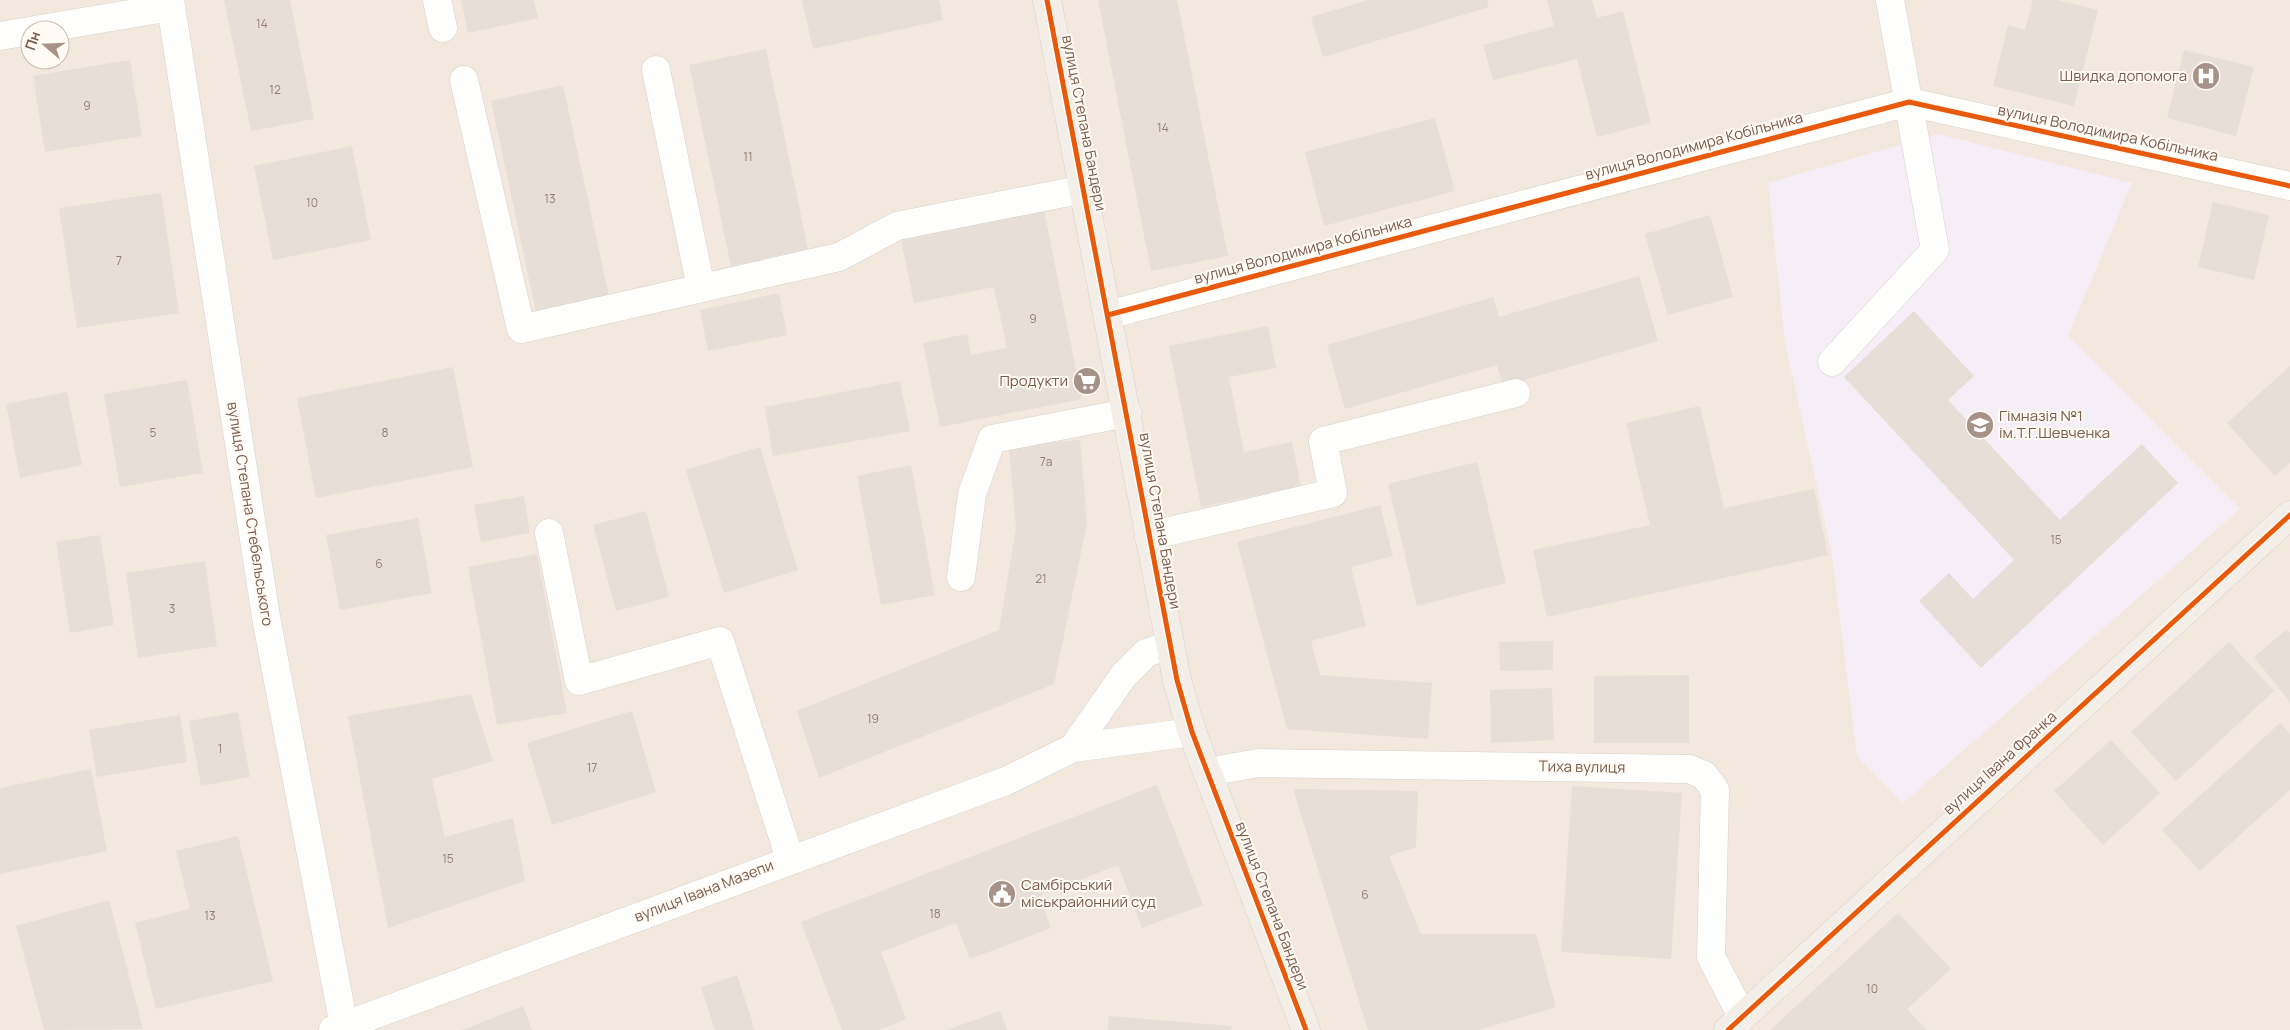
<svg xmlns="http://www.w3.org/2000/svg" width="2290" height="1030" font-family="Manrope,sans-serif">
<rect width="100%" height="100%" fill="#f9f5f0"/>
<path fill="#f2e8de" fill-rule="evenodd" d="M 0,0 L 2290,0 L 2290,1030 L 0,1030 ZM 30,30 L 60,30 L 60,60 L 30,60 Z"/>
<path fill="#f6eef6" d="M 1938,134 L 2132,183 L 2068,336 L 2240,509 L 1903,803 L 1857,756 L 1832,555 L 1785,342 L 1768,183 Z"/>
<path fill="#e6ded7" d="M 224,0 L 290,0 L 314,119 L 251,131 Z
M 461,0 L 534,0 L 538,18 L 468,33 Z
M 802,0 L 939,0 L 943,20 L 813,49 Z
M 1098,0 L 1177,0 L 1228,256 L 1151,271 Z
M 1368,0 L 1487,0 L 1489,7 L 1323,57 L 1311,17 Z
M 1547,0 L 1592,0 L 1597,18 L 1623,11 L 1651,123 L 1597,137 L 1577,59 L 1493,80 L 1483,45 L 1554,26 Z
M 2033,0 L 2057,0 L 2098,10 L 2074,106 L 1993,86 L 2008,25 L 2025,30 Z
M 766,49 L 808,249 L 731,266 L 689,65 Z
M 2184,50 L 2254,67 L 2236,136 L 2167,118 Z
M 130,60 L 142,136 L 45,152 L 33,76 Z
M 563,85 L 609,296 L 536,312 L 491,101 Z
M 1435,118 L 1455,191 L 1324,226 L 1305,152 Z
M 352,146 L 371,240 L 273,260 L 254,166 Z
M 161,193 L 179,313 L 77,328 L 59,208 Z
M 2213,202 L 2269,215 L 2254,280 L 2198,267 Z
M 1044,211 L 1082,399 L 940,427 L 923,343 L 967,334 L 971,355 L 1007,348 L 994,287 L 914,303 L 901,240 Z
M 1710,215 L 1733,297 L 1668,315 L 1645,234 Z
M 1639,276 L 1658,341 L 1503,386 L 1497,365 L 1345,409 L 1327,345 L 1493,297 L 1499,317 Z
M 779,293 L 787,335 L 708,351 L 700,310 Z
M 1914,311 L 1974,376 L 1948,400 L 2060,520 L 2142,444 L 2178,483 L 1981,668 L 1919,601 L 1949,573 L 1973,599 L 2014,560 L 1844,377 Z
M 1268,326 L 1276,368 L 1229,377 L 1244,452 L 1292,442 L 1301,486 L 1201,507 L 1169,346 Z
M 2290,366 L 2290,463 L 2275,476 L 2227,423 Z
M 453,367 L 473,467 L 316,498 L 297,398 Z
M 187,380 L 203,473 L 120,487 L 104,394 Z
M 900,381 L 910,431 L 773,456 L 765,407 Z
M 67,392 L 82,465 L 20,478 L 6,404 Z
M 1700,406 L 1724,508 L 1814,489 L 1828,555 L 1547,617 L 1533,550 L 1650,525 L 1626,423 Z
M 1080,440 L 1087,523 L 1054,684 L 819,778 L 797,711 L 999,630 L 1016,528 L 1009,446 Z
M 760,447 L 798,570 L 724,593 L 686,470 Z
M 1477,462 L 1506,583 L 1417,606 L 1388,484 Z
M 911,465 L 935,595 L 881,605 L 857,476 Z
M 524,496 L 530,533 L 481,542 L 474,505 Z
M 1380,505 L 1393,556 L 1351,567 L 1366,626 L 1311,641 L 1320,675 L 1432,683 L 1428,739 L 1287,729 L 1237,542 Z
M 646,511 L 669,597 L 616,611 L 593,525 Z
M 418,518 L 432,593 L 340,610 L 326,535 Z
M 100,535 L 114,625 L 70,633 L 56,542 Z
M 537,554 L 567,713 L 497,725 L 468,567 Z
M 205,561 L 217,646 L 138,658 L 126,573 Z
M 2287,629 L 2290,633 L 2290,702 L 2254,657 Z
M 1553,641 L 1553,670 L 1500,671 L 1499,642 Z
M 2229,642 L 2274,691 L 2176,781 L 2131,732 Z
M 1689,675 L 1689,743 L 1594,743 L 1594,676 Z
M 1552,688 L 1554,740 L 1491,743 L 1490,690 Z
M 471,694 L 493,761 L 432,779 L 445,837 L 513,818 L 525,881 L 388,928 L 348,716 Z
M 632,711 L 656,792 L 552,825 L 527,743 Z
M 238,712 L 250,777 L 201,786 L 189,721 Z
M 180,715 L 187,762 L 97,777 L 89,730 Z
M 2280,723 L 2290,734 L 2290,790 L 2200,871 L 2162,830 Z
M 2111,740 L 2160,793 L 2103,845 L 2054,791 Z
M 91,769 L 107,851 L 0,874 L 0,788 Z
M 1157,785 L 1203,905 L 1142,928 L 1118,865 L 1039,896 L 1051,928 L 970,959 L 956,923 L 881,952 L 906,1019 L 878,1030 L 842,1030 L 801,922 Z
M 1572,786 L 1682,793 L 1671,959 L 1561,952 Z
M 1293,789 L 1418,791 L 1416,847 L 1389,856 L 1421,934 L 1536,934 L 1556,1007 L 1479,1030 L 1368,1030 Z
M 238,836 L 273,981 L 156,1009 L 135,923 L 190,909 L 176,851 Z
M 109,900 L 143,1029 L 44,1030 L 16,926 Z
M 1898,913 L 1951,969 L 1907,1009 L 1927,1030 L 1770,1030 Z
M 737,975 L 755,1030 L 715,1030 L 701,987 Z
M 523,1006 L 532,1030 L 462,1030 Z
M 1000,1011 L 1007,1030 L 947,1030 Z
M 1109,1016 L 1232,1026 L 1231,1030 L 1108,1030 Z"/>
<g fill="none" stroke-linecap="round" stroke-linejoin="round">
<defs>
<path id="minor" d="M 170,0 L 267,623 L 344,1026
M 437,0 L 443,28
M 35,30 L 171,7
M 0,36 L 30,31
M 656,70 L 701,288
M 464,80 L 521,329 L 839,257 L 897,226 L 1084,189
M 1108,315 L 1909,102 L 2290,186
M 1832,362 L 1935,250 L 1890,0
M 549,533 L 579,681 L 720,641 L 790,859
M 1149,536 L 1333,493 L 1323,441 L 1516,393
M 961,577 L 972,494 L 992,439 L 1127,413
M 1073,748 L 1124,675 L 1146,653 L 1170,645
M 1207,772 L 1258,763 L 1689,769 L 1704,775 L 1715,790 L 1711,957 L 1742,1016
M 333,1030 L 1006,781 L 1073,748 L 1192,732"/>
<path id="major" d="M 1047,0 L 1177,680 L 1192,732 L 1306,1030
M 1728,1030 L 2290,515"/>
</defs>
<use href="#minor" stroke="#d7d1cb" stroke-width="29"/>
<use href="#major" stroke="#dad1cc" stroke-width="29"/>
<use href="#minor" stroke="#fefefd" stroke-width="28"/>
<use href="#major" stroke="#f3eee8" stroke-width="28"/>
<defs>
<path id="cycleway" d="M 1047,0 L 1177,680 L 1192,732 L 1306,1030
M 1108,315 L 1909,102 L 2290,186
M 1728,1030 L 2290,515"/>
</defs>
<use href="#cycleway" stroke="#fffaf3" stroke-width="8"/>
<use href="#cycleway" stroke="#e8590c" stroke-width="5"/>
</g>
<defs>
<symbol id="hospital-disc" viewBox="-11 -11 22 22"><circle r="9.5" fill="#a69286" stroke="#fffaf3"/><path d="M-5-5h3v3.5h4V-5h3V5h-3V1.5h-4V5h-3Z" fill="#fff"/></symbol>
<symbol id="supermarket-disc" viewBox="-11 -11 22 22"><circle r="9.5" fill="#a69286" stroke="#fffaf3"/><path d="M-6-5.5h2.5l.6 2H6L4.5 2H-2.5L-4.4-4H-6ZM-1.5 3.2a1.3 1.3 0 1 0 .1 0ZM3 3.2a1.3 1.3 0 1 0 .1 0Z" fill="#fff"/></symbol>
<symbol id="school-disc" viewBox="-11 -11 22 22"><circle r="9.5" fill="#a69286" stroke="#fffaf3"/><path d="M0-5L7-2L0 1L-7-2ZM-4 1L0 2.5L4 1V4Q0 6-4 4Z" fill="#fff"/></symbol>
<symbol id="civic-disc" viewBox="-11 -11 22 22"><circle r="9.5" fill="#a69286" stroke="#fffaf3"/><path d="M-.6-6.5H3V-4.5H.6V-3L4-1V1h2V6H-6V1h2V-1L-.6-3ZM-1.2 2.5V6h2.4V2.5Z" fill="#fff"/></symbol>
</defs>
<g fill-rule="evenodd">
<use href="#hospital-disc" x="2190" y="60" width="32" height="32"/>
<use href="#supermarket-disc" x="1071" y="365" width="32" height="32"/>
<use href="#school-disc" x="1964" y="409" width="32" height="32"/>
<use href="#civic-disc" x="986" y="878" width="32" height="32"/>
</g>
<g text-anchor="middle" stroke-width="4" stroke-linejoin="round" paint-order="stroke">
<g font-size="12" fill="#977e72">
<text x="262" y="28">14</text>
<text x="275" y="94">12</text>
<text x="87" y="110">9</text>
<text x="1163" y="132">14</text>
<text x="748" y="161">11</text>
<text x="550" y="203">13</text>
<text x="312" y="207">10</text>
<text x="119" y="265">7</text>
<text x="1033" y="323">9</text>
<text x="153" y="437">5</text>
<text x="385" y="437">8</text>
<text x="1046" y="466">7а</text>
<text x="2056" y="544">15</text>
<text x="379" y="568">6</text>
<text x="1041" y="583">21</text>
<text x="172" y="613">3</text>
<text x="873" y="723">19</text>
<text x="220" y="753">1</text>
<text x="592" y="772">17</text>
<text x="448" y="863">15</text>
<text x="1365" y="899">6</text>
<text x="935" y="918">18</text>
<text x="210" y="920">13</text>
<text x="1872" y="993">10</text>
</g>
<g font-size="15" fill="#7a5c4d" stroke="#fffaf3" text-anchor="end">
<text x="2187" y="81">Швидка допомога</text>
<text x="1068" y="386">Продукти</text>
<text x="1999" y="421" text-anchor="start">Гімназія №1<tspan x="1999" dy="17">ім.Т.Г.Шевченка</tspan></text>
<text x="1021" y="890" text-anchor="start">Самбірський<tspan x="1021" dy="17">міськрайонний суд</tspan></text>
</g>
<g font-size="15" fill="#7a5c4d" stroke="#fffaf3">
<text transform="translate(1084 123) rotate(79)" y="5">вулиця Степана Бандери</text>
<text transform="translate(2108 133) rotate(12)" y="5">вулиця Володимира Кобільника</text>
<text transform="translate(1694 146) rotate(-15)" y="5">вулиця Володимира Кобільника</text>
<text transform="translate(1303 250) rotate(-15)" y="5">вулиця Володимира Кобільника</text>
<text transform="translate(250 514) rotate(81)" y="5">вулиця Степана Стебельського</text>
<text transform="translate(1160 521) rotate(80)" y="5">вулиця Степана Бандери</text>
<text transform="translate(2000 763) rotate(-42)" y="5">вулиця Івана Франка</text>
<text transform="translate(1582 767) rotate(1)" y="5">Тиха вулиця</text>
<text transform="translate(704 891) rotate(-21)" y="5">вулиця Івана Мазепи</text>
<text transform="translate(1272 906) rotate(69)" y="5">вулиця Степана Бандери</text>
</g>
</g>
<g transform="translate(45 45) rotate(289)"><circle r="24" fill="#fffaf3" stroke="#cabbb1"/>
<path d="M0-4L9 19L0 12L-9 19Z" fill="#a69286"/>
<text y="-8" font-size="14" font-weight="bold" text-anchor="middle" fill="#7a5c4d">Пн</text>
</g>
</svg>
